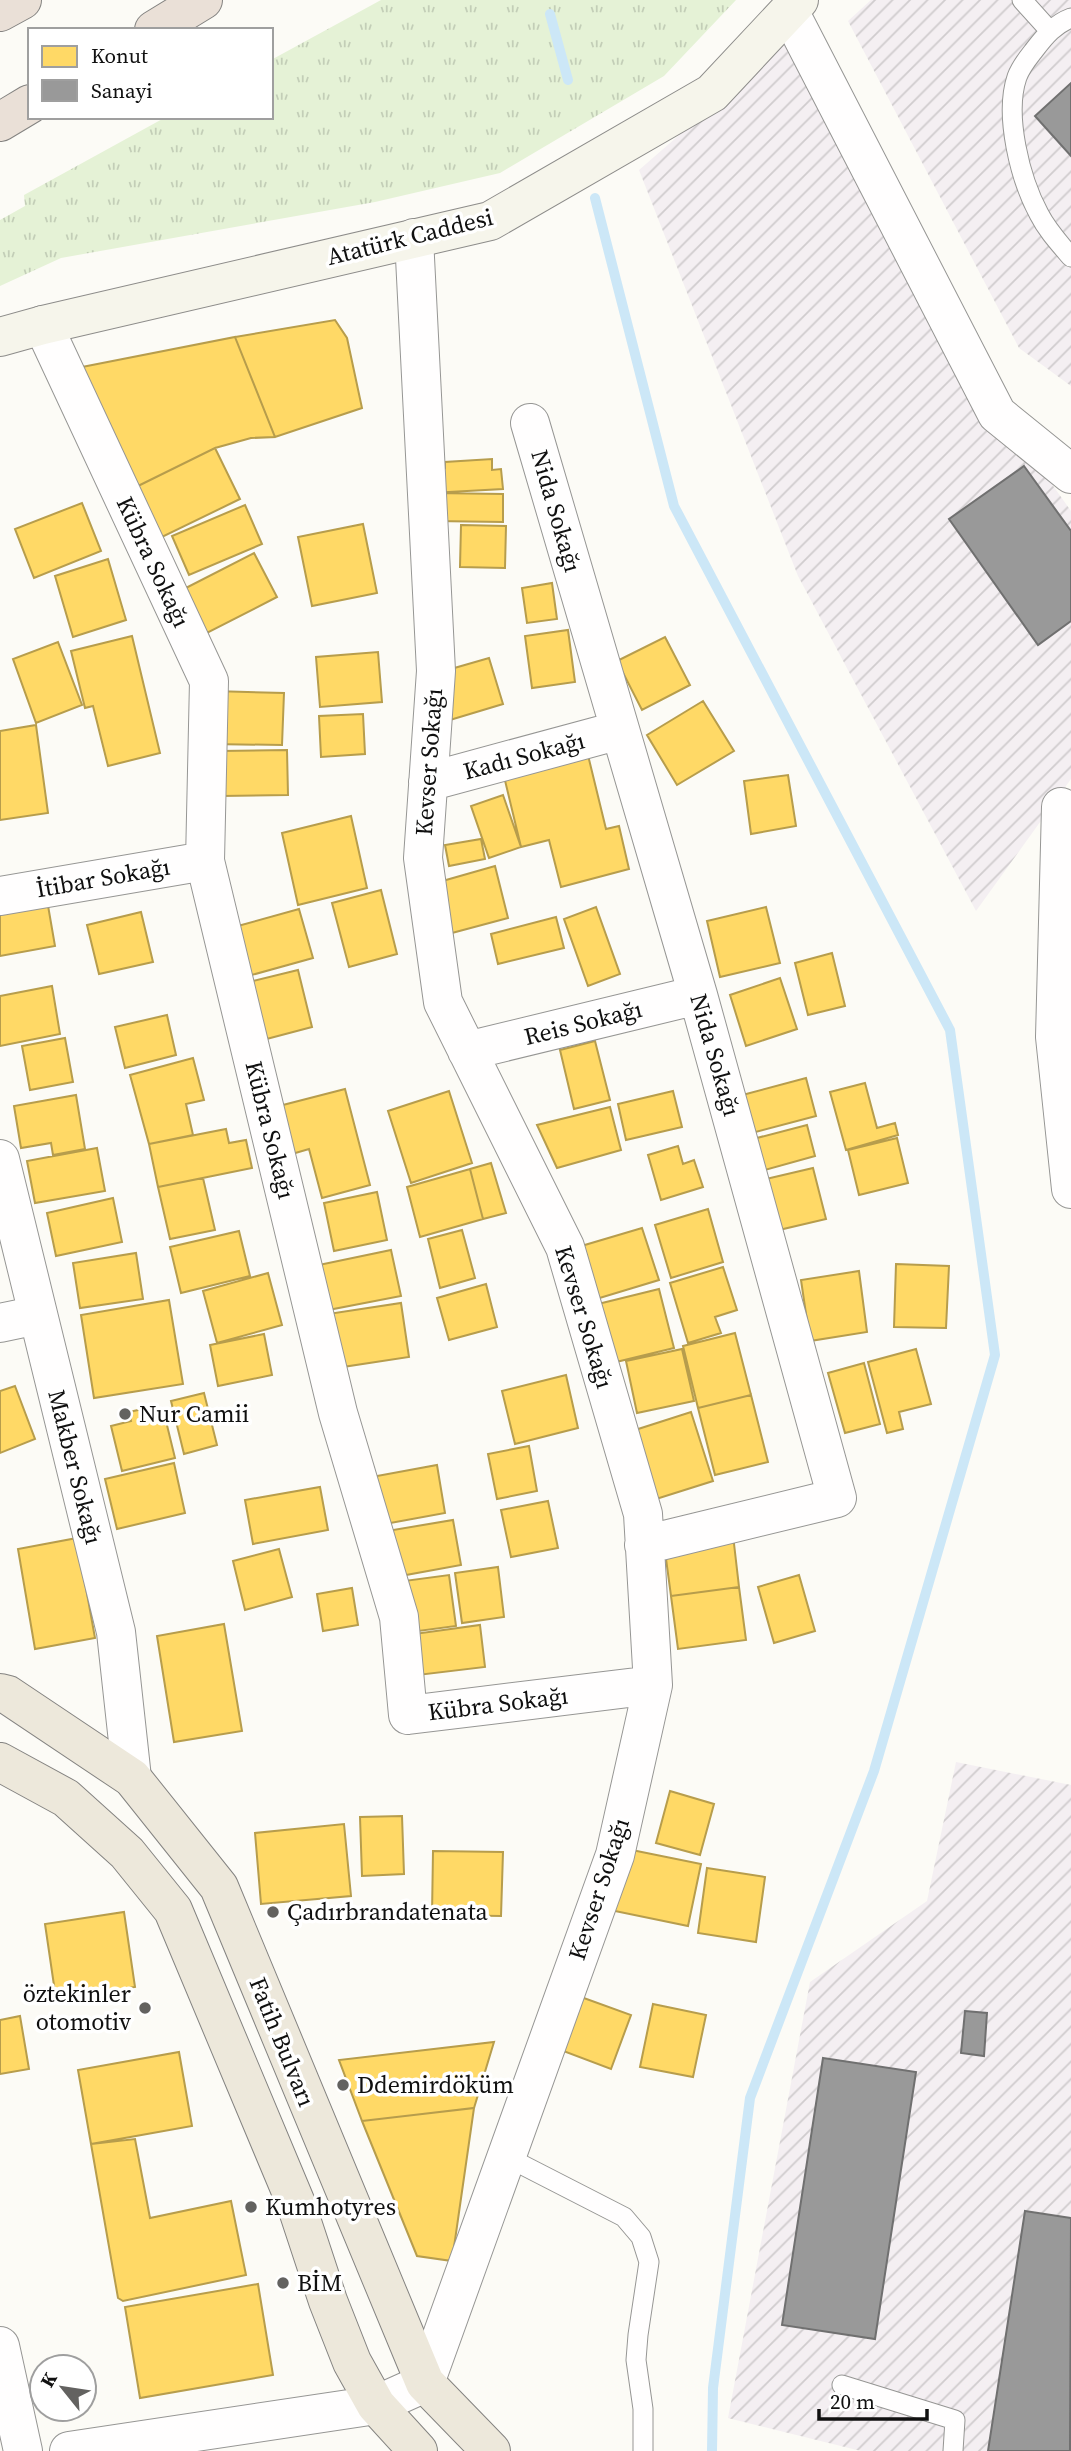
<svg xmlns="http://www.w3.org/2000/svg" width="1071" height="2451" font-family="'Source Serif 4',serif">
<defs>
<pattern id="industrial-furrows" width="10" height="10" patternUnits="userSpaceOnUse" patternTransform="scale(1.75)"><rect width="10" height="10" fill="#f4eff2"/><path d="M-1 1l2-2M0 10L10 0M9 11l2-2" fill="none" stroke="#d0ccce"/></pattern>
<pattern id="grass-tufts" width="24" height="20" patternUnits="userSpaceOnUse" patternTransform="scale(1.75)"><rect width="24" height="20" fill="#e5f2d6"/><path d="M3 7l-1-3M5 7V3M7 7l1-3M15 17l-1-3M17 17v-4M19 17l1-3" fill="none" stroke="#c3ceb7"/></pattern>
</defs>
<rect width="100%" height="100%" fill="#fcfbf6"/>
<path fill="url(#industrial-furrows)" d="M 871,0 L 1071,0 L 1071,386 L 1019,348 L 848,21 Z
M 785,43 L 999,410 L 1071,511 L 1071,779 L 976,911 L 798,576 L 639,170 Z
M 956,1762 L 1071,1785 L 1071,2451 L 861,2451 L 728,2418 L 810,1982 L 927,1901 Z"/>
<path fill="url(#grass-tufts)" d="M 381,0 L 736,0 L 664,76 L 500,173 L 375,202 L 61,258 L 0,286 L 0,220 L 25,206 L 24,195 L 166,117 L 271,117 L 271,60 Z"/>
<path fill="#ffd966" stroke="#b79d4c" stroke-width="2" d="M 335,320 L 347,338 L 362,408 L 275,437 L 235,337 Z
M 235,337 L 275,437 L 251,438 L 215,448 L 138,486 L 82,367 Z
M 215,448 L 240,499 L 162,537 L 138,486 Z
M 492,459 L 492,470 L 501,469 L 503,489 L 431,493 L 430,469 L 445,468 L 445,462 Z
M 434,493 L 503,494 L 503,522 L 434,521 Z
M 82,503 L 101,551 L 34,578 L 15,529 Z
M 245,505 L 262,544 L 189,575 L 172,536 Z
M 363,524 L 377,593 L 312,606 L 298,537 Z
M 461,525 L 506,526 L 505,568 L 460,567 Z
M 254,553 L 277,597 L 201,636 L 178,592 Z
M 108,559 L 126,620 L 73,637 L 55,576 Z
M 552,583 L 557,619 L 527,623 L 522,588 Z
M 568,630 L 575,682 L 532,688 L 525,636 Z
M 132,636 L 160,753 L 108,766 L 93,706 L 85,708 L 71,651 Z
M 665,637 L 690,685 L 642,710 L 617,661 Z
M 58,642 L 82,705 L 36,723 L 13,659 Z
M 378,652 L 382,702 L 320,707 L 316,657 Z
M 489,658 L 503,704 L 450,720 L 437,673 Z
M 213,691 L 284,693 L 282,745 L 211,744 Z
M 703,701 L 734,751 L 677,785 L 647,735 Z
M 363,714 L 365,754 L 321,757 L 319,716 Z
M 36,725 L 48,813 L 0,820 L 0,731 Z
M 586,747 L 606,829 L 619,826 L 629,869 L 561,887 L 549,840 L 521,847 L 502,768 Z
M 287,750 L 288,795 L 221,796 L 220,751 Z
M 788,775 L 796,826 L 751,834 L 744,781 Z
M 503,795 L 521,847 L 489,858 L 471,806 Z
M 351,816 L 367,888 L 298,905 L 282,833 Z
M 481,839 L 485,859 L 449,866 L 445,845 Z
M 495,866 L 508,918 L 452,933 L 439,882 Z
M 381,890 L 397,954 L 349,967 L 332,903 Z
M 46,894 L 55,946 L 0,956 L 0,902 Z
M 596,907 L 620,974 L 588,986 L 564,919 Z
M 766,907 L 780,963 L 720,977 L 707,921 Z
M 299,909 L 313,958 L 241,978 L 227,929 Z
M 141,912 L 153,962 L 99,974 L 87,925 Z
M 556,917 L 564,948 L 498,964 L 491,934 Z
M 832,953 L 845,1006 L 808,1015 L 795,963 Z
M 298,970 L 312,1027 L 259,1041 L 245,983 Z
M 780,978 L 797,1029 L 746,1046 L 730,995 Z
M 52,986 L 60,1034 L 0,1046 L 0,996 Z
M 167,1015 L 176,1055 L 125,1068 L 115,1027 Z
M 65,1038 L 73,1082 L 30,1090 L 22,1046 Z
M 595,1041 L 610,1100 L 574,1109 L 560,1050 Z
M 193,1058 L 204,1100 L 186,1104 L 193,1135 L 149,1144 L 130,1075 Z
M 806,1078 L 816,1116 L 744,1135 L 735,1097 Z
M 865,1083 L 877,1128 L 895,1123 L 898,1135 L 846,1150 L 830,1092 Z
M 345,1089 L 370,1185 L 322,1198 L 309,1149 L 292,1154 L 279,1106 Z
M 449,1091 L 472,1163 L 411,1183 L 388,1111 Z
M 673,1091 L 682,1127 L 626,1140 L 618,1104 Z
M 76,1095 L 85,1149 L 53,1155 L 51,1143 L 21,1148 L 14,1106 Z
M 610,1107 L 621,1150 L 557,1168 L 537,1125 Z
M 807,1125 L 815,1156 L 761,1171 L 753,1139 Z
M 226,1129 L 229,1143 L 246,1140 L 252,1168 L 158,1187 L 149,1144 Z
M 897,1138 L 908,1183 L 859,1195 L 848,1150 Z
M 678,1146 L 683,1164 L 694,1160 L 703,1187 L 661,1200 L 648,1155 Z
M 97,1148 L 105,1191 L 35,1203 L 27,1161 Z
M 491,1163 L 506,1213 L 483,1219 L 470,1169 Z
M 813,1168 L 826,1219 L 779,1230 L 766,1179 Z
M 470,1169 L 483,1219 L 420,1237 L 407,1187 Z
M 203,1178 L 215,1230 L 170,1239 L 158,1187 Z
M 377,1192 L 387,1240 L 334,1251 L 324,1203 Z
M 113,1198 L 122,1242 L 56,1256 L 47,1213 Z
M 708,1209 L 723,1262 L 671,1278 L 655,1225 Z
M 642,1228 L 659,1280 L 593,1300 L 578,1247 Z
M 462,1230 L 475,1278 L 440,1288 L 428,1239 Z
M 239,1231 L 250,1276 L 181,1293 L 170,1247 Z
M 391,1250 L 401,1296 L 323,1311 L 314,1266 Z
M 136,1253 L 143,1299 L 80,1308 L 73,1263 Z
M 896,1264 L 949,1266 L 946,1328 L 894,1327 Z
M 723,1267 L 737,1310 L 715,1317 L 721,1333 L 688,1343 L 670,1283 Z
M 859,1271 L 867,1332 L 810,1341 L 801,1280 Z
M 268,1273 L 282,1325 L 217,1343 L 203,1291 Z
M 486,1284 L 497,1327 L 449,1340 L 437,1298 Z
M 659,1289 L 674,1348 L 612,1363 L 598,1304 Z
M 169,1300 L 183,1384 L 94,1398 L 81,1315 Z
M 401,1303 L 409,1357 L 336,1368 L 328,1314 Z
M 735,1333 L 751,1395 L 698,1408 L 683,1346 Z
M 264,1334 L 272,1375 L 218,1386 L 210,1345 Z
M 682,1349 L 694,1401 L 637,1413 L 626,1361 Z
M 916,1349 L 931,1404 L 899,1412 L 903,1429 L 887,1433 L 868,1362 Z
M 864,1363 L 880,1424 L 845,1433 L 828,1373 Z
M 566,1375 L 578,1428 L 515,1444 L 502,1391 Z
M 15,1386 L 35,1439 L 0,1453 L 0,1391 Z
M 204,1393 L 217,1445 L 184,1454 L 171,1401 Z
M 751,1395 L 768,1462 L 715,1475 L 698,1408 Z
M 147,1408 L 149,1416 L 164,1413 L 175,1458 L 122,1471 L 111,1426 L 131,1421 L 129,1412 Z
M 691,1412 L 713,1481 L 653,1500 L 632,1431 Z
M 529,1446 L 537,1491 L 497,1499 L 488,1454 Z
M 174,1463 L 185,1513 L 117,1529 L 105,1479 Z
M 437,1465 L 445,1513 L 374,1526 L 366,1478 Z
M 320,1487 L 328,1530 L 253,1544 L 245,1500 Z
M 548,1501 L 558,1548 L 511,1557 L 501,1510 Z
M 453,1520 L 461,1565 L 395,1577 L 387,1531 Z
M 733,1535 L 739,1587 L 671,1596 L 664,1544 Z
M 77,1538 L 95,1638 L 35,1649 L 18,1549 Z
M 279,1549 L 292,1597 L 245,1610 L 233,1561 Z
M 498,1567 L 504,1617 L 462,1623 L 455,1573 Z
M 449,1575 L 456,1626 L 411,1632 L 404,1581 Z
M 799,1575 L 815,1631 L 774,1643 L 758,1587 Z
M 739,1587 L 746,1640 L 678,1649 L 671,1596 Z
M 352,1588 L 358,1625 L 323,1631 L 317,1594 Z
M 224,1624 L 242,1731 L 174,1742 L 157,1636 Z
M 480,1625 L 485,1667 L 418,1675 L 414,1634 Z
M 670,1791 L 714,1804 L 700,1855 L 656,1843 Z
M 402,1816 L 404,1874 L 362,1876 L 360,1817 Z
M 344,1824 L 351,1896 L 261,1904 L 255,1833 Z
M 622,1848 L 701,1864 L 688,1926 L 610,1910 Z
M 433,1851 L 503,1852 L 501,1916 L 432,1915 Z
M 707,1868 L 765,1877 L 756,1942 L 698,1933 Z
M 124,1912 L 135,1987 L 56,1999 L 45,1924 Z
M 570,1993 L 631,2015 L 611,2069 L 550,2046 Z
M 653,2004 L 706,2015 L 693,2077 L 640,2067 Z
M 20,2016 L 29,2069 L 0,2074 L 0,2020 Z
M 494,2042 L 474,2108 L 362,2121 L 339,2060 Z
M 179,2052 L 192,2126 L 91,2144 L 78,2070 Z
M 474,2108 L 452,2261 L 417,2256 L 362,2121 Z
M 135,2139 L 150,2218 L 231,2201 L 246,2275 L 123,2301 L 118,2298 L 91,2144 Z
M 258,2284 L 273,2375 L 140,2398 L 125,2307 Z"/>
<path fill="#999" stroke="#707070" stroke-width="2" d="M 1071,83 L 1071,156 L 1035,116 Z
M 1024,466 L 1071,531 L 1071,621 L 1038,645 L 949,519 Z
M 965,2011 L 987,2013 L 984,2056 L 961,2053 Z
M 823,2058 L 916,2072 L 875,2339 L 782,2325 Z
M 1025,2211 L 1071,2218 L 1070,2451 L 988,2451 Z"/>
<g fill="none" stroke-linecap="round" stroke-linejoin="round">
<path stroke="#cce7f7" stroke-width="10" d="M 550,14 L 568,80
M 595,198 L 674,506 L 950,1030 L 995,1355 L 874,1771 L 750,2098 L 713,2388 L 712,2451"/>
<defs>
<path id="lane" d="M 1022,0 L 1050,31
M 1071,18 C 1055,24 1045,36 1035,49 C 1028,58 1021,66 1017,77 C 1004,115 1020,179 1039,214 C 1047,230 1059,243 1071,257
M 505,2156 L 624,2217 L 641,2237 L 649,2262 L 638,2335 L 636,2360 L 643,2409 L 643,2451
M 842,2385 L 955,2420 L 953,2451"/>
<path id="street" d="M 789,11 L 997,414 L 1071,474
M 43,325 L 209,681 L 205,861 L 338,1413 L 399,1617 L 408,1715 L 653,1685
M 530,423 L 698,995 L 837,1498 L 644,1545
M 428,782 L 620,730
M 1061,807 L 1055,1037 L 1071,1189
M 0,896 L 205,861
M 467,1051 L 698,995
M 0,1159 L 116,1632 L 132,1778
M 0,1323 L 38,1315
M 0,2346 L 23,2451
M 69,2451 L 376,2405 L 425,2383 L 615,1855 L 653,1685 L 643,1514 L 565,1247 L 443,1002 L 423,858 L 436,671 L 414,238"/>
<path id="secondary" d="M 0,337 L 43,325 L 490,221 L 712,93 L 799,0"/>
<path id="primary" d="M 0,1693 L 8,1695 L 132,1778 L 219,1887 L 425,2383 L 491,2451
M 0,1762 L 66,1798 L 127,1853 L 173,1910 L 295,2201 L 328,2301 L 352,2362 L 376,2405 L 418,2451"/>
<path id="highway" d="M 0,12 L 22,0
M 154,30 L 203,0
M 0,122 L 30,104"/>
</defs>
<use href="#lane" stroke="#969694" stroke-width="21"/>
<use href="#street" stroke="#969694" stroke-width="40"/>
<use href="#secondary" stroke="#8d8c8a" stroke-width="40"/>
<use href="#primary" stroke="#848381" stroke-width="40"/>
<use href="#highway" stroke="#848381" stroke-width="40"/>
<use href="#lane" stroke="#fffefe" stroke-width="19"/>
<use href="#street" stroke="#fffefe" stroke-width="38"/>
<use href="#secondary" stroke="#f6f5eb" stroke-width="38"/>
<use href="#primary" stroke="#ede8db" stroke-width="38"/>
<use href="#highway" stroke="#eae0d7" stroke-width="38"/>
</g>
<g fill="#636260" stroke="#fff" stroke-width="2.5">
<circle cx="125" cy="1414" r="7"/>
<circle cx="273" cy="1912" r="7"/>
<circle cx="145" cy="2008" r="7"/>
<circle cx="343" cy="2085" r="7"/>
<circle cx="251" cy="2207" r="7"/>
<circle cx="283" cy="2283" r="7"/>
</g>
<g text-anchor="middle" stroke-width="7" stroke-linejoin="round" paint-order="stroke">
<g font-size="24" fill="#101010" stroke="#fff">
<text transform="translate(410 237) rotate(-14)" y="8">Atatürk Caddesi</text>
<text transform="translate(556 511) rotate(74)" y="8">Nida Sokağı</text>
<text transform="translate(153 562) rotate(65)" y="8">Kübra Sokağı</text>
<text transform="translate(524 756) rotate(-15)" y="8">Kadı Sokağı</text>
<text transform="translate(429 762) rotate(-86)" y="8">Kevser Sokağı</text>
<text transform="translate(103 878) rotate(-10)" y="8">İtibar Sokağı</text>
<text transform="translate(583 1023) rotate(-14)" y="8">Reis Sokağı</text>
<text transform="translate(715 1055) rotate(74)" y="8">Nida Sokağı</text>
<text transform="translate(270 1130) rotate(76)" y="8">Kübra Sokağı</text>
<text transform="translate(584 1317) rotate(73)" y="8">Kevser Sokağı</text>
<text transform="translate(75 1467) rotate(76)" y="8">Makber Sokağı</text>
<text transform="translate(498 1704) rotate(-7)" y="8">Kübra Sokağı</text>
<text transform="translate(599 1889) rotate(-72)" y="8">Kevser Sokağı</text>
<text transform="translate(282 2042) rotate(68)" y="8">Fatih Bulvarı</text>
</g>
<g font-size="24" fill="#101010" stroke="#fff" text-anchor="start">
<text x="139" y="1422">Nur Camii</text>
<text x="287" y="1920">Çadırbrandatenata</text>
<text x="131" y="2002" text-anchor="end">öztekinler<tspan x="131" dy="28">otomotiv</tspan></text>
<text x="357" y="2093">Ddemirdöküm</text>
<text x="265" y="2215">Kumhotyres</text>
<text x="297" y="2291">BİM</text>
</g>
</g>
<rect x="28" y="28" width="245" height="91" fill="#ffffff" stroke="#9f9f9f" stroke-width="2"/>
<rect x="42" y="46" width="35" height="21" fill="#ffd966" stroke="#9f9f9f" stroke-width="2"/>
<text x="91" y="63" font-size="21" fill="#101010">Konut</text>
<rect x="42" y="80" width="35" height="21" fill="#999999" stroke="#9f9f9f" stroke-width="2"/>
<text x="91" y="98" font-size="21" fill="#101010">Sanayi</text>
<g transform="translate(63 2388) rotate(300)"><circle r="33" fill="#ffffff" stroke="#9f9f9f" stroke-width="2"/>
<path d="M0-5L12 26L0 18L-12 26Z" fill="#636260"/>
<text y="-10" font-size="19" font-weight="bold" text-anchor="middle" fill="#101010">K</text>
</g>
<path d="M819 2409v10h108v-10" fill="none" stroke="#101010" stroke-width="3.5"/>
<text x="830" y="2409" font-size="21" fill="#101010" stroke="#ffffff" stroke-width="5" paint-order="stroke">20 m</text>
</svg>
